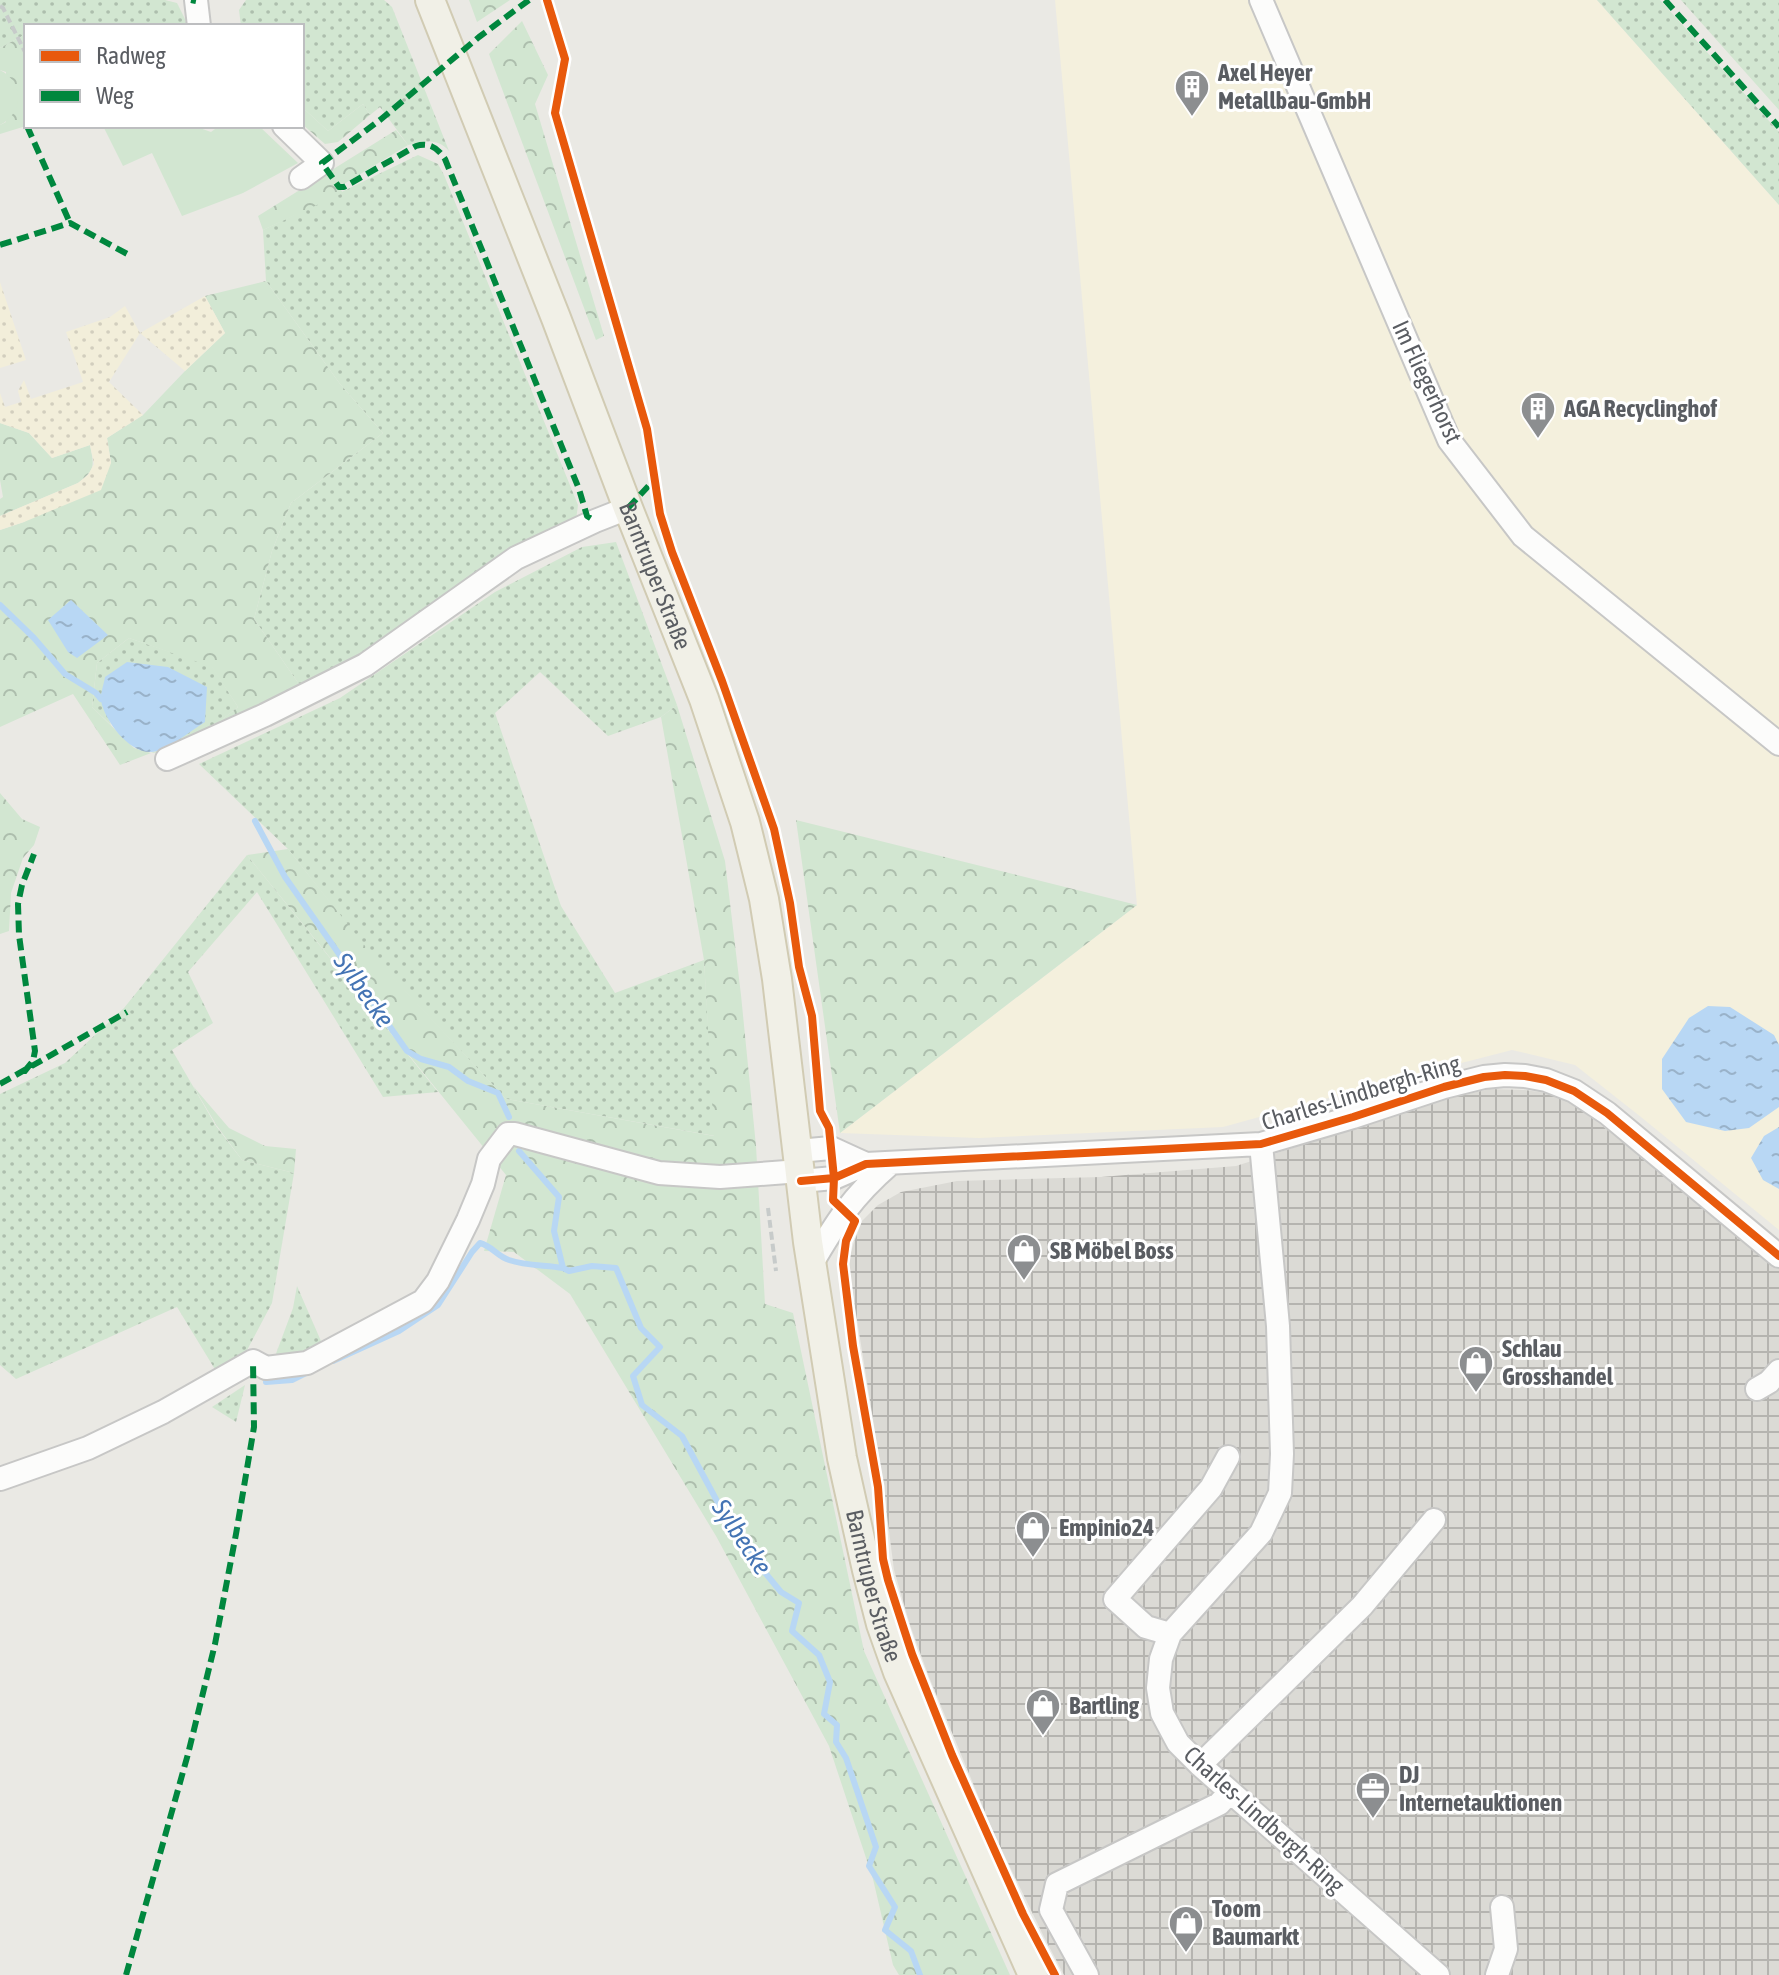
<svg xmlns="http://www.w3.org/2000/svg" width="1779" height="1975" font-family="'Asap Condensed',sans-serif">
<defs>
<pattern id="industrial-grid" width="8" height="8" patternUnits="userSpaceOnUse" patternTransform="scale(2)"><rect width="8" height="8" fill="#dbdad5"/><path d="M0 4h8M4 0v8" fill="none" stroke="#b5b4b0"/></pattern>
<pattern id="grass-dots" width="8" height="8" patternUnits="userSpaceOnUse" patternTransform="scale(2)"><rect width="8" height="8" fill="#d2e6d1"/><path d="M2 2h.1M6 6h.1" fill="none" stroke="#adbead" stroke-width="1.8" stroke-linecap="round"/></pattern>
<pattern id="forest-crowns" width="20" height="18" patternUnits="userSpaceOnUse" patternTransform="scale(2)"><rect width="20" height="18" fill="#d2e6d1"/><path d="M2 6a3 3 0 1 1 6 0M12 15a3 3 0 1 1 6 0" fill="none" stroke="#adbead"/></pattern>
<pattern id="sand-dots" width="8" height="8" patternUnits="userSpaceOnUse" patternTransform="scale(2)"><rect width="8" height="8" fill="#f2eeda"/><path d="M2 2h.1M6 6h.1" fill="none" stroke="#d2cebe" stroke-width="1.8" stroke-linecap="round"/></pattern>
<pattern id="water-ripples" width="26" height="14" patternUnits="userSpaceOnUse" patternTransform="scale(2)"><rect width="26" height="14" fill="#b8d7f4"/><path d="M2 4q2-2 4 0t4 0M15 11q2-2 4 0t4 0" fill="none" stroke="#99b2c9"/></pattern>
</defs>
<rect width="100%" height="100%" fill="#eae9e4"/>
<path fill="#f4f0dd" d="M 1055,0 L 1597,0 L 1779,205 L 1779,1230 L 1641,1117 L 1575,1065 L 1512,1050 L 1372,1086 L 1223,1127 L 979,1138 L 840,1133 L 1137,905 Z"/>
<path fill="url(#industrial-grid)" d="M 1490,1089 L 1525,1090 L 1546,1093 L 1567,1100 L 1596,1121 L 1779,1268 L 1779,1975 L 1064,1975 L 1044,1937 L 994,1834 L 929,1677 L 910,1625 L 894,1570 L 881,1469 L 848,1264 L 853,1245 L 862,1221 L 878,1205 L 901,1192 L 957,1181 L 1101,1177 L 1236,1166 L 1446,1099 Z"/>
<path fill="url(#grass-dots)" d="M 0,0 L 165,0 L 177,3 L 185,19 L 187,26 L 26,26 L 26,34 L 0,48 Z
M 246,0 L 384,0 L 392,7 L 449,151 C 438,138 423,141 408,145 L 380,107 L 370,115 L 363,104 L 328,131 L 302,107 L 302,26 L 241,26 L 239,10 Z
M 1597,0 L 1660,0 L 1779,132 L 1779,205 Z
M 1681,0 L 1779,0 L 1779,110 Z
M 418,155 L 438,164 L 444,175 L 578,505 L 576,520 L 393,639 L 303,690 L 254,619 L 272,551 L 291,503 L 383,433 L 340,384 L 266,281 L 263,230 Z
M 616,542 L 677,705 L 661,717 L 608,736 L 540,672 L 495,713 L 561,906 L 615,993 L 704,960 L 715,1136 L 506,1099 L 372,956 L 288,849 L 199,764 L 340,698 L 495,592 L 582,547 Z
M 129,638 L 212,666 L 238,707 C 212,727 186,752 151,753 L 164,748 L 101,699 L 111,725 L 92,707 L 97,663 Z
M 247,855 L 438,1092 L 383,1097 L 257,892 L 188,972 L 213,1023 L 172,1050 L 216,1126 L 242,1160 L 294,1173 L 272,1303 L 246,1352 L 216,1371 L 177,1307 L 16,1379 L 0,1365 L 0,1094 L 65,1063 L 124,1008 Z
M 297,1286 L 324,1348 L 274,1359 L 293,1308 Z
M 245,1385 L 236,1422 L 212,1407 Z"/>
<path fill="url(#forest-crowns)" d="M 469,0 L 510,0 L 477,22 Z
M 522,21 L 548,75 L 535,104 L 604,336 L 596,340 L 489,54 Z
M 26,34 L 26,126 L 0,134 L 0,125 L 6,122 L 6,72 L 0,70 L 0,48 Z
M 363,104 L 370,115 L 338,142 L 325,144 L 302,124 L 302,107 L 328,131 Z
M 396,130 L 408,145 L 339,187 L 343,193 L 263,230 L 258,216 Z
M 266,281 L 340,384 L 383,433 L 291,503 L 272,551 L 254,619 L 303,690 L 198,738 L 238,707 L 212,667 L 129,638 L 97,663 L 92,707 L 134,748 L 151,753 L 120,765 L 73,694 L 0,727 L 0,530 L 24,522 L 111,463 L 107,438 L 143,415 L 185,371 L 225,333 L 205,296 Z
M 0,423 L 29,433 L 52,458 L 90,445 C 94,466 96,469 78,483 L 0,516 L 0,499 L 3,497 L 0,480 Z
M 677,705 L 725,861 L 741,995 L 756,1146 L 765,1304 L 793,1313 L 864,1651 L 1010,1975 L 899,1975 L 893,1965 L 873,1879 L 829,1746 L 716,1536 L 570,1294 L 514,1252 L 484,1251 L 506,1175 L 247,855 L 288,849 L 373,956 L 506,1099 L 714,1136 L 704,960 L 661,717 Z
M 0,793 L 22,819 L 40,827 L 34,845 L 23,858 L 11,893 L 9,931 L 0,934 Z
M 796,820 L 1137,905 L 840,1133 Z
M 193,1086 L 229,1128 L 265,1146 L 296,1149 L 294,1173 L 242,1160 L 217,1126 Z"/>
<path fill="url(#sand-dots)" d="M 0,282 L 26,360 L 0,368 Z
M 205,296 L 225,333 L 185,371 L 140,333 L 109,382 L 143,415 L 107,438 L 111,463 L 101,490 L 24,522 L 0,530 L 0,516 L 78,483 L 88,475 L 94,464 L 90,445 L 52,458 L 29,433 L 0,423 L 0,393 L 5,407 L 21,402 L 18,391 L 24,380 L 31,399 L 83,382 L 66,332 L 110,317 L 125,306 L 140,333 Z"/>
<path fill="#d2e6d1" d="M 0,70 C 24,82 24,113 0,125 Z
M 103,126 L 194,126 L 211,132 L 219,126 L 259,126 L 298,163 L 243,193 L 182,216 L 152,153 L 123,166 Z"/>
<path fill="url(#water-ripples)" d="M 71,600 L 108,635 L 77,658 L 68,652 L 48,620 Z
M 127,662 L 168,667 L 207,687 L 205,722 C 192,730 165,752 151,752 C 129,753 105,721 101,701 C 100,694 104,684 105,677 Z
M 1708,1006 L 1730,1007 L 1774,1035 L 1779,1045 L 1779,1107 L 1749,1128 L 1725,1131 L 1686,1122 L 1662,1089 L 1662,1059 L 1689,1018 Z
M 1779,1127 L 1779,1189 L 1763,1180 L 1751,1158 L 1764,1136 Z"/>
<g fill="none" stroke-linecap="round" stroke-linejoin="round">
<path stroke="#b8d7f4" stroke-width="6" d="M 0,605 L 34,638 L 65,674 L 96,693 L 101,699
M 255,821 L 285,877 L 407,1051 L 421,1059 L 449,1067 L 468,1081 L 498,1093 L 509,1117
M 519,1151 L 559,1197 L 554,1231 L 563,1268 L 569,1271 L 592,1266 L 616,1268 L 641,1328 L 660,1347 L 633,1376 L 642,1405 L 682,1436 L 738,1540 L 781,1592 L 799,1603 L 792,1631 L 819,1655 L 830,1682 L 824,1714 L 837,1725 L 836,1742 L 846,1758 L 876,1847 L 869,1866 L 895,1907 L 885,1930 L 911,1951 L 920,1975
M 333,1361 L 399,1331 L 438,1305 L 472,1252 L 480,1243 C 492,1246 497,1256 509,1260 C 526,1266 545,1265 563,1268
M 266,1382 L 292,1380 L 308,1372"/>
<defs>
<path id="minor" d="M 196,0 L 199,26
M 1261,0 L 1449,440 L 1523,536 L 1779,744
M 284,126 L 322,163 L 301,178
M 167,759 L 265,715 L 365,665 L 516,558 L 595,521 L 628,508
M 1261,1144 L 1278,1326 L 1282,1454 L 1280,1493 L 1261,1533 L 1170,1634 L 1161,1659 L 1158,1688 L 1162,1713 L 1178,1743 L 1200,1765 L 1438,1975
M 798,1151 L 831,1148 L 866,1164
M 801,1181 L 834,1178 L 866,1164 L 1261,1144 L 1353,1117 L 1444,1087 L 1484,1077 L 1505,1075 L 1525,1076 L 1546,1080 L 1574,1091 L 1607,1113 L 1779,1256
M 811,1265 C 836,1222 852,1197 890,1164
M 1757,1389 L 1769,1382 L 1779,1371
M 0,1479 L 88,1448 L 163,1412 L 253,1361 L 266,1368 L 307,1363 L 423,1301 L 438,1281 L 468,1220 L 483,1184 L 489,1159 L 508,1134 L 515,1134 L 659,1173 L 720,1177 L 800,1171
M 1170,1634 L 1146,1627 L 1115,1599 L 1211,1488 L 1228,1457
M 1200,1765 L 1362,1606 L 1434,1520
M 1087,1975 L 1051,1910 L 1057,1884 L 1219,1804 L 1230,1792
M 1497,1975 L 1506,1949 L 1502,1907"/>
<g id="major">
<path id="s1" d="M 430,0 L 556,318 L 628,508 L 704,699 L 745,822 L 764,899 L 777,979 L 808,1242 L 842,1458 L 867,1570 L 881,1624 L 898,1672 L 1033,1975"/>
</g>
</defs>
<use href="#minor" stroke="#c7c7c6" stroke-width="26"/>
<use href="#major" stroke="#d1cbb3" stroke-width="32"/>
<path stroke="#c7cbca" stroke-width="4" stroke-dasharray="8 4" stroke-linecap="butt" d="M 0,6 L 3,8 L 26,54
M 768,1208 L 776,1271"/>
<use href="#minor" stroke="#fcfcfb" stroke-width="22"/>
<use href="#major" stroke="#f1f0e7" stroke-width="28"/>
<path stroke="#00873e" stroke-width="6" stroke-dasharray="12 6" stroke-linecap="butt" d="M 191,0 L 196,1
M 529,0 L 479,37 L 380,120 L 322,163 L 339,187 L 344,187 L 416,146 C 429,142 438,148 445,159 L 579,489 L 587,516 L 595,521
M 1665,0 L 1779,127
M 27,126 L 70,223
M 0,245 L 70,223 L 131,256
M 628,508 L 655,479
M 24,1072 L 33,1061 L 35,1051 L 19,935 L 18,904 L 22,885 L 34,854
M 0,1084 L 127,1012
M 126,1975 L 188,1754 L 215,1644 L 236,1534 L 254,1427 L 253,1361"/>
<defs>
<path id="cycleway" d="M 547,0 L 565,59 L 555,113 L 647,429 L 660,514 L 672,552 L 722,681 L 774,829 L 790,903 L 799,967 L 812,1016 L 820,1111 L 829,1128 L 834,1178 L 833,1200 L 855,1221 L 846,1241 L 843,1264 L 853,1346 L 878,1487 L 883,1559 L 888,1580 L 912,1654 L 952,1755 L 1023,1914 L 1055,1975
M 801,1181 L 834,1178 L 866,1164 L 1261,1144 L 1353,1117 L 1444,1087 L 1484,1077 L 1505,1075 L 1525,1076 L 1546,1080 L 1574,1091 L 1607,1113 L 1779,1256"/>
</defs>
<use href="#cycleway" stroke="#fff" stroke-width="13"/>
<use href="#cycleway" stroke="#e8590c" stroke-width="8"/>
</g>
<defs>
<symbol id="building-pin" viewBox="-11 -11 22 30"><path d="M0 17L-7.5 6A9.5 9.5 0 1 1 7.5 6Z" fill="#8c8e90" stroke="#fff"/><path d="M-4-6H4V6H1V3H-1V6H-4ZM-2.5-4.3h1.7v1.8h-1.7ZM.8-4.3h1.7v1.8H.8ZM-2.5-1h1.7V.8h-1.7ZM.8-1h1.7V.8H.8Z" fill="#fff"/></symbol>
<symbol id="shop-pin" viewBox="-11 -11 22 30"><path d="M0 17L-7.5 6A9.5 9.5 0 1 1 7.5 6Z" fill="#8c8e90" stroke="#fff"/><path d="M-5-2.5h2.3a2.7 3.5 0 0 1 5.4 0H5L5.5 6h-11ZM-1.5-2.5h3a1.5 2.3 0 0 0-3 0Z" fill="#fff"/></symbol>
<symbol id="office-pin" viewBox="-11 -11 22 30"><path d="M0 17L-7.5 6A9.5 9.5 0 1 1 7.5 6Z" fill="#8c8e90" stroke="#fff"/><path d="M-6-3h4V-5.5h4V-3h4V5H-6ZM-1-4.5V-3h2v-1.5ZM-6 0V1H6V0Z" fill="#fff"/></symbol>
</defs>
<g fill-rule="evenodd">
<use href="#building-pin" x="1172" y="67" width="40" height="54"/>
<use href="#building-pin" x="1518" y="389" width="40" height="54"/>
<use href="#shop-pin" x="1004" y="1231" width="40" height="54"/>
<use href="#shop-pin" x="1456" y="1343" width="40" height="54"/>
<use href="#shop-pin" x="1013" y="1508" width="40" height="54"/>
<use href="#shop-pin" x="1023" y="1686" width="40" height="54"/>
<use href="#office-pin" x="1353" y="1769" width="40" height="54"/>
<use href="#shop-pin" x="1166" y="1903" width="40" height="54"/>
</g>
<g text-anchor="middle" stroke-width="6" stroke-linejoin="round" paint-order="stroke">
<g font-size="24" font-weight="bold" fill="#5a5d62" stroke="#fff" text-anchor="start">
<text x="1218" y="81">Axel Heyer<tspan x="1218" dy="28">Metallbau-GmbH</tspan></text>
<text x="1564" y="417">AGA Recyclinghof</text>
<text x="1050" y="1259">SB Möbel Boss</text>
<text x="1502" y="1357">Schlau<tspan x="1502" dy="28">Grosshandel</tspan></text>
<text x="1059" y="1536">Empinio24</text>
<text x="1069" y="1714">Bartling</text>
<text x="1399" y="1783">DJ<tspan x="1399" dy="28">Internetauktionen</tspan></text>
<text x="1212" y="1917">Toom<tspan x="1212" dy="28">Baumarkt</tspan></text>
</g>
<g font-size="24" fill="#5a5d62" stroke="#fff">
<text transform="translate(1427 382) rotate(65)" y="8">Im Fliegerhorst</text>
<text dy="8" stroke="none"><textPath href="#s1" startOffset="618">Barntruper Straße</textPath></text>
<text transform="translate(1361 1093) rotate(-17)" y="8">Charles-Lindbergh-Ring</text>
<text dy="8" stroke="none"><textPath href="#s1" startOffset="1656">Barntruper Straße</textPath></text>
<text transform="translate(1264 1820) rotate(42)" y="8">Charles-Lindbergh-Ring</text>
</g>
<g font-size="26" font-style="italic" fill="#4474b4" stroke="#fff">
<text transform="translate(364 990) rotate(55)" y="9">Sylbecke</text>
<text transform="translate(742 1537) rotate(56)" y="9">Sylbecke</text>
</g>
</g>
<rect x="24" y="24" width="280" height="104" fill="#ffffff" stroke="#bdbec0" stroke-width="2"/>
<rect x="40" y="50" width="40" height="12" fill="#e8590c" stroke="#bdbec0" stroke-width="2"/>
<text x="96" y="64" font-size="24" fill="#5a5d62">Radweg</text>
<rect x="40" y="90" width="40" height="12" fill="#00873e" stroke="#bdbec0" stroke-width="2"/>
<text x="96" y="104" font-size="24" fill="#5a5d62">Weg</text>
</svg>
